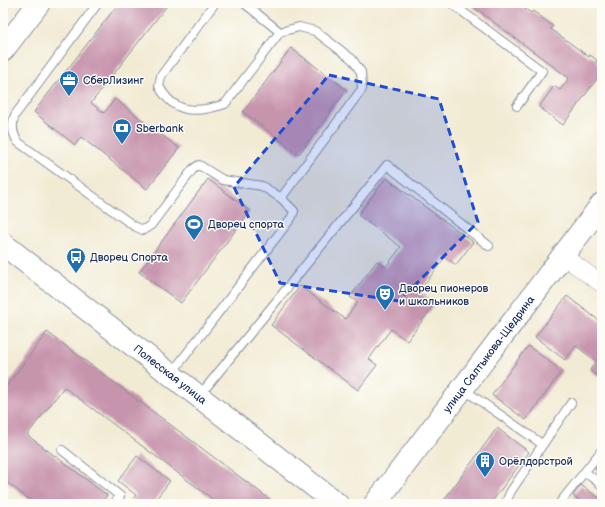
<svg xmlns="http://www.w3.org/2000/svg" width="605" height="507" font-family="'Balsamiq Sans',sans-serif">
<rect width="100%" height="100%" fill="#fdfcf7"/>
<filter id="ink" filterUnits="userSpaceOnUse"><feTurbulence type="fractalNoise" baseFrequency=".025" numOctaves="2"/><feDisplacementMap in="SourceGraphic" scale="8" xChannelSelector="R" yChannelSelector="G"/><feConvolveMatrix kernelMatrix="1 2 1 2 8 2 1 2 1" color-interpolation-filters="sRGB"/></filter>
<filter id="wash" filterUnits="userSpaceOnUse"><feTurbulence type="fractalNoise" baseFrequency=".012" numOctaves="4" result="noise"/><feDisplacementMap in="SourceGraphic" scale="16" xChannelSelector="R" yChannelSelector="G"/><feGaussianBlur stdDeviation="0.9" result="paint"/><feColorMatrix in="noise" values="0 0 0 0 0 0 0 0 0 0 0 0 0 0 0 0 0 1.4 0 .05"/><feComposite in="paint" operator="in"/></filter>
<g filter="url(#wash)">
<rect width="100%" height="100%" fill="#f2ebd4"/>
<g id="blocks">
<path fill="#c794ad" d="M 119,3 L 169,3 L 91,103 L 104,113 L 115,99 L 179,148 L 147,189 L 81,137 L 75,145 L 34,112 Z
M 468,3 L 517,3 L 531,13 L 533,11 L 553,26 L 551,29 L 589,57 L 590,55 L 597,60 L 596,62 L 602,67 L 602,72 L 563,125 L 539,107 L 554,86 L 560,90 L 569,78 Z
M 291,48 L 347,90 L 299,154 L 243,112 Z
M 386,178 L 473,242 L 456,265 L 445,257 L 419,292 L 435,304 L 407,341 L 391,329 L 369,359 L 377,365 L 358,390 L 271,325 L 300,286 L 345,319 L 358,302 L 350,297 L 377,261 L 386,267 L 401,247 L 358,215 Z
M 208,179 L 250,211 L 181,303 L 139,272 Z
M 567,296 L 602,323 L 602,380 L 590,370 L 596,361 L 576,346 L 565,360 L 535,337 Z
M 47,332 L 276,504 L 219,504 L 64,387 L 27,435 L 107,495 L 101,504 L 35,504 L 3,479 L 3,391 Z
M 528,346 L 562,371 L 526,420 L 492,395 Z
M 497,428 L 529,452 L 490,504 L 441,504 Z
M 137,456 L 170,481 L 152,504 L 129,504 L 136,495 L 118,481 Z
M 602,461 L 602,475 L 595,469 Z
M 581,485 L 602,500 L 602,504 L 584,504 L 573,496 Z"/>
</g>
</g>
<g filter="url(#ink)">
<use href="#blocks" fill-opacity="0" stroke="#868d99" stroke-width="1"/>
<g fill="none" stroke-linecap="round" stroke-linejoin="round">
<defs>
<path id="lane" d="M 98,3 L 15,115 C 11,125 12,133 18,142 L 134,226 L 143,230 L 151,225 L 193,169 L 199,165 L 223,180 L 262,186 L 281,198
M 244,3 L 280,32
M 451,3 L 542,71 L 517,106
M 171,374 L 292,217 L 294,211 L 281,198 L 362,89 L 361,72 L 352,59 L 315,31 L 299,27 L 280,32 L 225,104 C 198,113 174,115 159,86 L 161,76 L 215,3
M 463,389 L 542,444
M 200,395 L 387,165 L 489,246
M 62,450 L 120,496 L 114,504
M 585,472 L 602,485
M 505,504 L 511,491 L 571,403
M 559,504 L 602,450"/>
<path id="street" d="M 563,256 L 602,284"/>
<g id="secondary">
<path id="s1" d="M 375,504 L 602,204"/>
</g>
<g id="primary">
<path d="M 3,50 L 39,3"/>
<path id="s2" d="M 3,244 L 337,504"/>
</g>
</defs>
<use href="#lane" stroke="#868d99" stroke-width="10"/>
<use href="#street" stroke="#868d99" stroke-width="18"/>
<use href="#secondary" stroke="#868d99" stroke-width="24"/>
<use href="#primary" stroke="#868d99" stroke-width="24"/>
<use href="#lane" stroke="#fff" stroke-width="8"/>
<use href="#street" stroke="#fff" stroke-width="17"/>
<use href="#secondary" stroke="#fff" stroke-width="22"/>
<use href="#primary" stroke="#fff" stroke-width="22"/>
</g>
</g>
<path fill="#1d4ed8" fill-opacity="0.2" stroke="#1d4ed8" stroke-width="3" stroke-dasharray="8 5" stroke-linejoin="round" d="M 329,75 L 439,99 L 478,222 L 399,301 L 280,283 L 234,187 Z"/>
<defs>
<symbol id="office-pin" viewBox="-11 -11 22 30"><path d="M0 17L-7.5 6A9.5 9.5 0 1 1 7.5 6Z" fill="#1f6fb2" stroke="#fdfcf7"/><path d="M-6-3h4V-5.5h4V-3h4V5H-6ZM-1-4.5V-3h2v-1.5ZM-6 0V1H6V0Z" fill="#fff"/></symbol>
<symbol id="bank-pin" viewBox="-11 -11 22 30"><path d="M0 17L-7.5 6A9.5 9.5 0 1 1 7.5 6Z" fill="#1f6fb2" stroke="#fdfcf7"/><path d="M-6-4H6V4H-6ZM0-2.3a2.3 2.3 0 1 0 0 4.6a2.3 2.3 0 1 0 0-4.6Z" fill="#fff"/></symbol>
<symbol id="stadium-pin" viewBox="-11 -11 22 30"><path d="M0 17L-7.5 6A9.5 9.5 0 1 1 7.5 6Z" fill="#1f6fb2" stroke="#fdfcf7"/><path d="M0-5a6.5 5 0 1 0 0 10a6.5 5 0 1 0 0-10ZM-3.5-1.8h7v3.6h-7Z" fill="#fff"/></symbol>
<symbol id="bus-pin" viewBox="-11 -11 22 30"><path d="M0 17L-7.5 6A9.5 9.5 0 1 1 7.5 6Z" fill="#1f6fb2" stroke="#fdfcf7"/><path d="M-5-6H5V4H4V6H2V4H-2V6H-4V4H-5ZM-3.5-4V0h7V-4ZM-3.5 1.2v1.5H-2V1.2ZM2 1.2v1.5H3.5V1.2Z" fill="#fff"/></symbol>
<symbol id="theatre-pin" viewBox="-11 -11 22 30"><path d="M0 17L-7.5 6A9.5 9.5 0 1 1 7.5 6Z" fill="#1f6fb2" stroke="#fdfcf7"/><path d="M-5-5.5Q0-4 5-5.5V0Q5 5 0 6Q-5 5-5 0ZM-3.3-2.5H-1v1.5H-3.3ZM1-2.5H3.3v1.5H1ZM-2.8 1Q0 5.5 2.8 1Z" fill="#fff"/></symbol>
<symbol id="building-pin" viewBox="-11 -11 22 30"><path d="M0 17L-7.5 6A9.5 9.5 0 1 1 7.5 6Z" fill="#1f6fb2" stroke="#fdfcf7"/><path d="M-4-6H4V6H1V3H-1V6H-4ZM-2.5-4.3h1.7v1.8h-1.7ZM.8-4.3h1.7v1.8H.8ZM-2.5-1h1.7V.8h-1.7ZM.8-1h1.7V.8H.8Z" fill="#fff"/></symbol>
</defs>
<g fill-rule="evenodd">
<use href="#office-pin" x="58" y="69" width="22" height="30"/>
<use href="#bank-pin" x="111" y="117" width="22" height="30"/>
<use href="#stadium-pin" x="183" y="213" width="22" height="30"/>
<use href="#bus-pin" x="65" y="246" width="22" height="30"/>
<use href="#theatre-pin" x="374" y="283" width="22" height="30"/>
<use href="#building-pin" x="474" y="450" width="22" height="30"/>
</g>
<g text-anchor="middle" stroke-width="3" stroke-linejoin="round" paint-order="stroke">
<g font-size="11" fill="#1b2f5e" stroke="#fdfcf7" text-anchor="start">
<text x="83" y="84">СберЛизинг</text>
<text x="136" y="132">Sberbank</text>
<text x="208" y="228">Дворец спорта</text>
<text x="90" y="261">Дворец Спорта</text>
<text x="399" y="292">Дворец пионеров<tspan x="399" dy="13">и школьников</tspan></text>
<text x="499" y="465">Орёлдорстрой</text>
</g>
<g font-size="11" fill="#1b2f5e" stroke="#fdfcf7">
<text dy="4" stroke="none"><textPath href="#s1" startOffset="188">улица Салтыкова-Щедрина</textPath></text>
<text dy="4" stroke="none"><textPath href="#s2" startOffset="212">Полесская улица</textPath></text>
</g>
</g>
<rect width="605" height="507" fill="none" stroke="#fdfcf7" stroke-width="16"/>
</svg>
